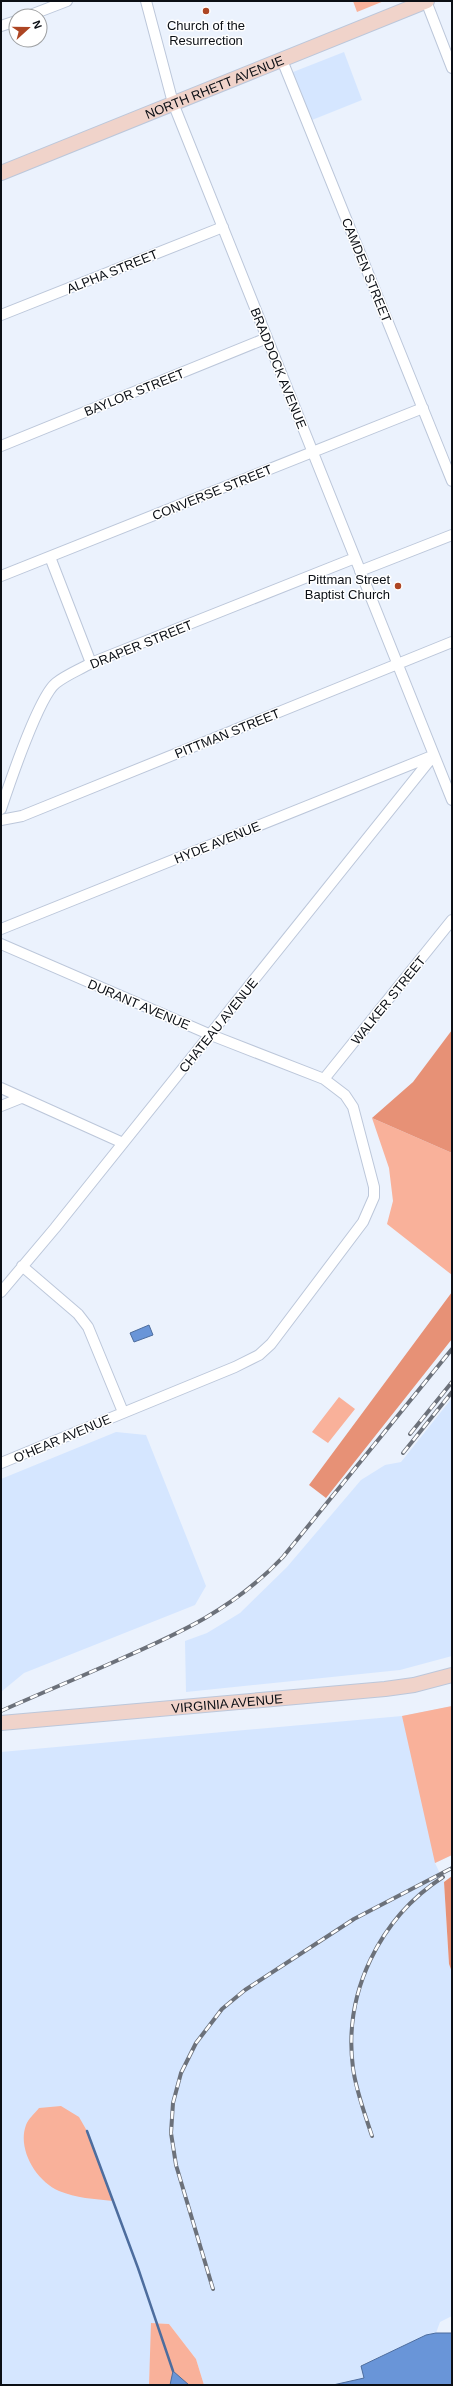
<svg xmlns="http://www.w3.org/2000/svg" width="453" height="2386" font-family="Arial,sans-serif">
<rect width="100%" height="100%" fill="#ebf2fd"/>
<path fill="#d5e6ff" d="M 344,52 L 362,100 L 307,122 L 288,74 Z
M 452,1398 L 452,1656 L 400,1670 L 186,1692 L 185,1641 L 207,1633 L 240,1613 L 287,1567 L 361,1480 L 385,1465 L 401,1462 Z
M 116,1432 L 146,1435 L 206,1586 L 195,1605 L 24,1673 L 1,1692 L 1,1479 Z
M 452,1706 L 452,1855 L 435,1863 L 444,1882 L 449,1964 L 452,1972 L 452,2316 L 440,2322 L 436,2333 L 426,2335 L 361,2365 L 364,2378 L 333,2385 L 204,2385 L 196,2359 L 169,2324 L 152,2323 L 149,2385 L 1,2385 L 1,1752 L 402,1716 Z"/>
<path fill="#f9b19a" d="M 353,1 L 384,1 L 357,12 Z
M 372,1118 L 452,1153 L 452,1275 L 387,1224 L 393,1201 L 389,1168 Z
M 339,1397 L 355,1409 L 328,1443 L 312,1432 Z
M 452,1706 L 452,1855 L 435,1863 L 402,1716 Z
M 61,2106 L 79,2117 L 87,2131 L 113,2201 C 94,2199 76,2198 59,2191 C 36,2181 17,2149 26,2125 C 28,2119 35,2113 39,2108 Z
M 151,2323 L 169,2324 L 196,2359 L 204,2385 L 149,2385 Z"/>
<path fill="#e79176" d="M 452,1030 L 452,1153 L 372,1118 L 413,1082 Z
M 452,1292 L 452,1339 L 326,1498 L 309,1485 Z
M 452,1876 L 452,1972 L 449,1964 L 444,1882 Z"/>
<path fill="#6995d8" stroke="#4d6d9e" d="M 149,1325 L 153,1335 L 134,1342 L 130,1333 Z
M 436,2333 L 452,2333 L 452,2385 L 333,2385 L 364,2378 L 361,2366 L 426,2335 Z
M 173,2371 L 189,2385 L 170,2385 Z"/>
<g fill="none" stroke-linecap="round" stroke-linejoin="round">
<path stroke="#4d6d9e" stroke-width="2.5" d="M 87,2131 L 138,2268 L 173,2371"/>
<defs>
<path id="minor" d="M 146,1 L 173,103 L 452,800
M 426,1 L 452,68
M 28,16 L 67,1
M 1,26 L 16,21
M 282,60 L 452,481
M 1,315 L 223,227
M 1,446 L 267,338
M 50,557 L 91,663
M 360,571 L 452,535
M 1,576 L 423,408
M 1,809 C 9,785 39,696 56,683 C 66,675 79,670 91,663 L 355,558
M 1,820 L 22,816 L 452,642
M 1,929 L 432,756
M 1,944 L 211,1035 L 324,1079 L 345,1095 L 353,1107 L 374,1187 L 374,1197 L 363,1222 L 271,1344 L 259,1355 L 235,1367 L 1,1463
M 324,1079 L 452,920
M 1,1088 L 123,1143
M 1,1106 L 21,1098
M 22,1266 L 78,1314 L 88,1327 L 123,1412
M 1,1292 L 55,1228 L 434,755"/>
<g id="secondary">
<path id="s1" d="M 1,173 L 427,1"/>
<path id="s2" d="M 1,1723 L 385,1689 L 414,1685 L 452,1675"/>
</g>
</defs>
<use href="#minor" stroke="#bcc7da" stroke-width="12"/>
<use href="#secondary" stroke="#bcc7da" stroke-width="16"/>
<use href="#minor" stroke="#fff" stroke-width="10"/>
<use href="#secondary" stroke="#f0d3ca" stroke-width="14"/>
<defs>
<path id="rail" d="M 410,1434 L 452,1382
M 403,1453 L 452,1392
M 1,1711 C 39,1694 78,1678 116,1661 C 180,1633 234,1609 283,1557 L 452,1349
M 372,2136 C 365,2114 356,2091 353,2068 C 343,1992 380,1918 443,1877
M 213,2289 L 176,2165 L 171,2133 L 173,2103 L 181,2073 L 196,2043 L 222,2009 L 245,1990 L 354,1919 L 452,1868"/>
</defs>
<use href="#rail" stroke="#6c717a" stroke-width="4"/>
<use href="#rail" stroke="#fff" stroke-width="2.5" stroke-dasharray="8" stroke-linecap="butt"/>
</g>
<g fill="#ad4523" stroke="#fff" stroke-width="1.5">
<circle cx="206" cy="11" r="4"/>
<circle cx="398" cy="586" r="4"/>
</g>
<g text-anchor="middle" stroke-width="3" stroke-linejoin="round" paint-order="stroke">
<g font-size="13" fill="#0b0f15" stroke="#fff">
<text x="206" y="30">Church of the<tspan x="206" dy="15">Resurrection</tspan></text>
<text x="390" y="584" text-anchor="end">Pittman Street<tspan x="390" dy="15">Baptist Church</tspan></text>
</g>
<g font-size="13" fill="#0b0f15" stroke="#fff">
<text dy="5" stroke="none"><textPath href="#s1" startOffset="230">NORTH RHETT AVENUE</textPath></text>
<text transform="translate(367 270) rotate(68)" y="5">CAMDEN STREET</text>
<text transform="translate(112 271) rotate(-22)" y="5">ALPHA STREET</text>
<text transform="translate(279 368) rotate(68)" y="5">BRADDOCK AVENUE</text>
<text transform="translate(134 392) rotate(-22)" y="5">BAYLOR STREET</text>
<text transform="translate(212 492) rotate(-22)" y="5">CONVERSE STREET</text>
<text transform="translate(141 644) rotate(-22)" y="5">DRAPER STREET</text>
<text transform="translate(227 733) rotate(-22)" y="5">PITTMAN STREET</text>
<text transform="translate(217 842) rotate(-22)" y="5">HYDE AVENUE</text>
<text transform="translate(388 1000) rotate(-51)" y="5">WALKER STREET</text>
<text transform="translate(139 1004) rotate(23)" y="5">DURANT AVENUE</text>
<text transform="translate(218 1025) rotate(-51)" y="5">CHATEAU AVENUE</text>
<text transform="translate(62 1438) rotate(-23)" y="5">O'HEAR AVENUE</text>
<text dy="5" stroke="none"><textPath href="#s2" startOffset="227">VIRGINIA AVENUE</textPath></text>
</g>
</g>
<rect width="453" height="2386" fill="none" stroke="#0b0f15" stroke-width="4"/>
<g transform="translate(28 28) rotate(69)"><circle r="19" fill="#ffffff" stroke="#9d9fa1"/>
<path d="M0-3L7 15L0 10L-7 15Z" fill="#ad4523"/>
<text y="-6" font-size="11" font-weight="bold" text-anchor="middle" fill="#0b0f15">N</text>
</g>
</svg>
